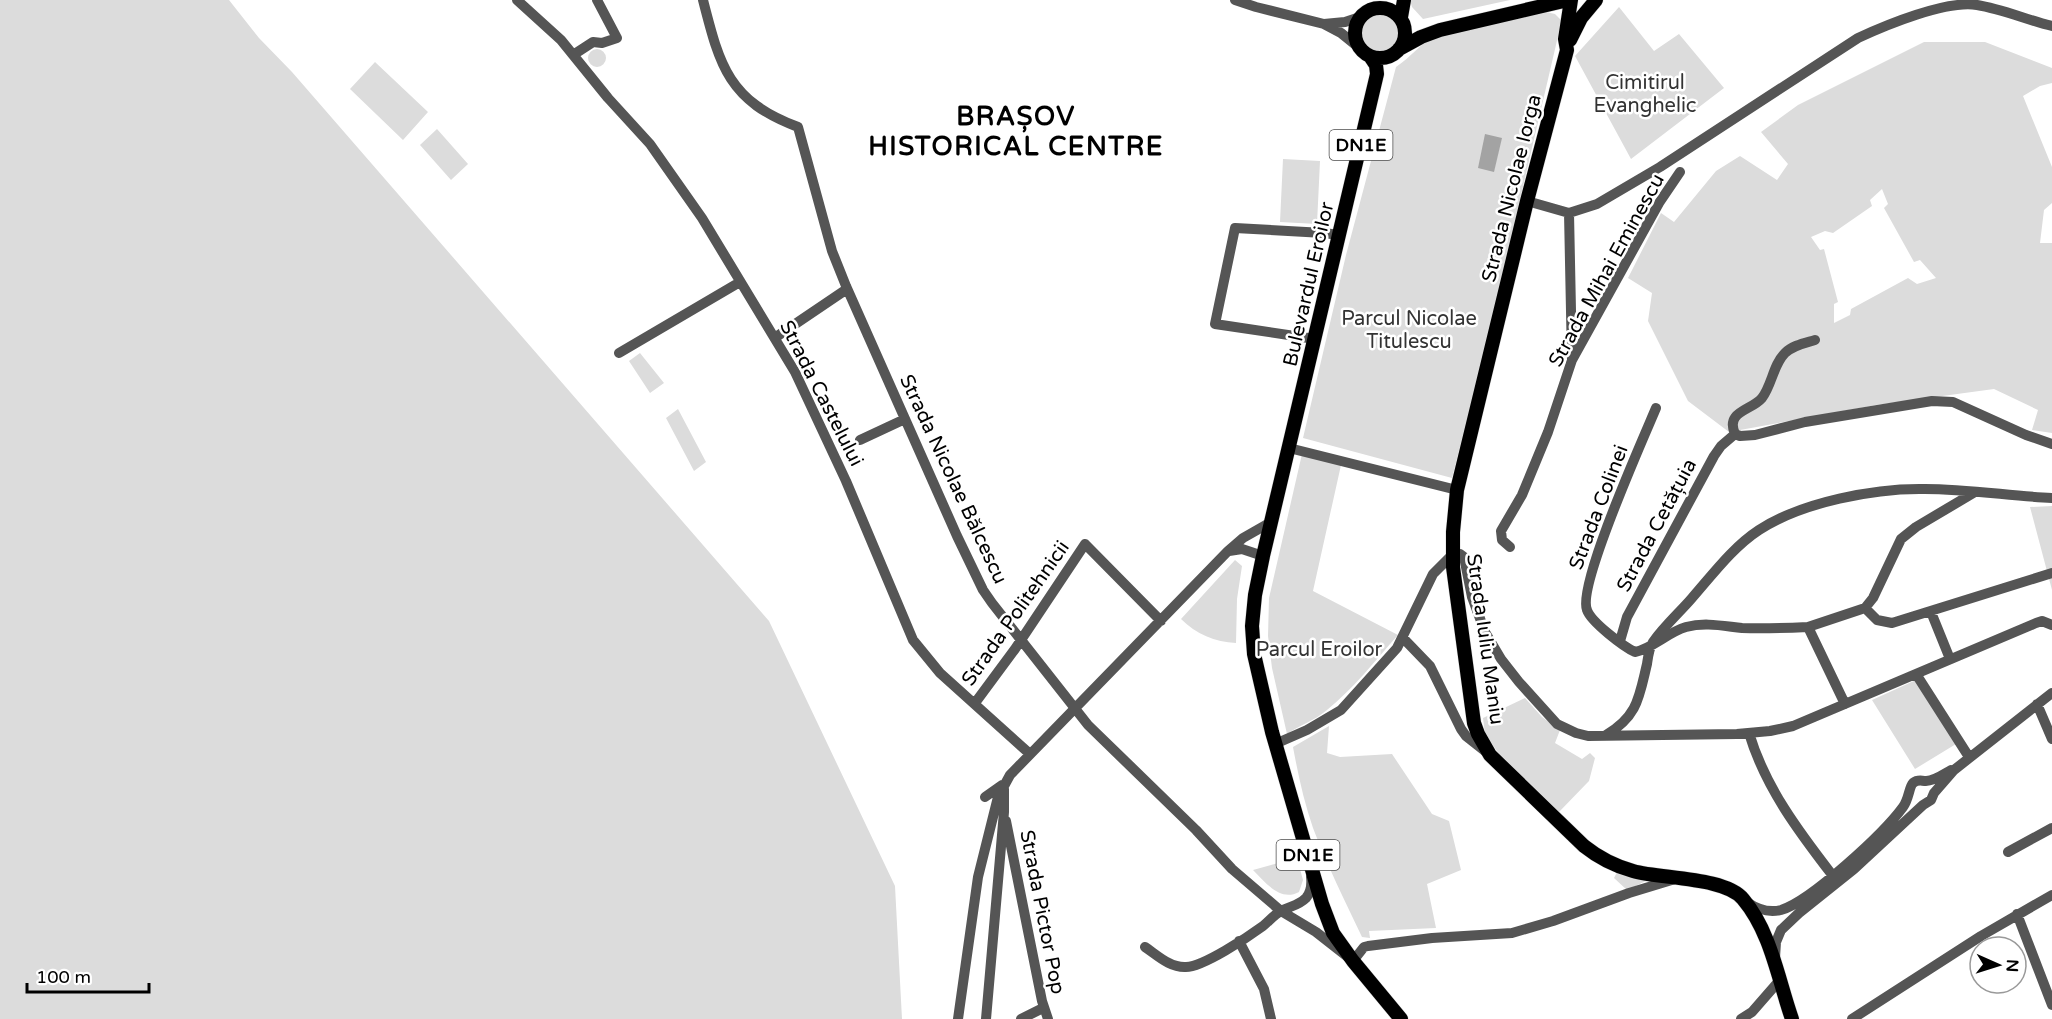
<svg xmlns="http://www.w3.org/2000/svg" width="2052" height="1019" font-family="'Varela Round',sans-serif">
<rect width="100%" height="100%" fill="#fff"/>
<path fill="#dcdcdc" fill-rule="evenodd" d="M 0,0 L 229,0 L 259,38 L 292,72 L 769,621 L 895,886 L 902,1019 L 0,1019 Z
M 1410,0 L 1510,0 L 1423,19 L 1412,7 Z
M 1619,7 L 1654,51 L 1679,34 L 1724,88 L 1631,159 L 1575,56 Z
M 1546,12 L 1555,14 L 1561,20 L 1559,32 L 1487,341 L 1452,478 L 1303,438 L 1346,255 L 1396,67 C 1411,57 1421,43 1437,34 Z
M1360 33a19 19 0 1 1 38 0a19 19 0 1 1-38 0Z
M 1924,42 L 1985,42 L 2052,68 L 2052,83 L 2040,86 L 2023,96 L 2052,167 L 2052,203 L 2044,210 L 2040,243 L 2052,243 L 2052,433 L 2032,430 L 2038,410 L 1994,389 L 1876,405 L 1729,432 L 1688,401 L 1648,321 L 1652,293 L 1628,278 L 1661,213 L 1674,222 L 1716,171 L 1740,156 L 1777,180 L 1788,164 L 1761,132 L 1798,105 ZM 1882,189 L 1888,204 L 1884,208 L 1914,262 L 1920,260 L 1936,278 L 1917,284 L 1908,278 L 1851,309 L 1850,315 L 1834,323 L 1834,304 L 1838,302 L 1824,249 L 1820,250 L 1811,237 L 1825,231 L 1833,233 L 1872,206 L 1870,200 Z
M588 58a9 9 0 1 1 18 0a9 9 0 1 1-18 0Z
M 375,62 L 428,112 L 403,140 L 350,89 Z
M 437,129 L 468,164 L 451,180 L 420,145 Z
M 1283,159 L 1320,161 L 1317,224 L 1280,222 Z
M 640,353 L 664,383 L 650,393 L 629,361 Z
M 678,409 L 706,462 L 694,471 L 666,418 Z
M 1302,454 L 1341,465 L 1313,591 L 1398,635 C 1375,661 1353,689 1327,710 C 1314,721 1300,725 1287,734 L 1272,668 L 1268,636 L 1269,598 Z
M 2052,506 L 2052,590 L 2030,507 Z
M 1235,560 L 1242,566 L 1237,599 L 1236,643 C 1215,642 1196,634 1181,619 Z
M 1916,680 L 1956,744 L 1915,769 L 1872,700 Z
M 1525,698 L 1542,717 L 1560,730 L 1555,743 L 1582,759 L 1590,753 L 1595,758 L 1589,781 L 1558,813 L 1499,754 L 1485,734 L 1483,718 Z
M 1329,726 L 1327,753 L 1340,757 L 1392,754 L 1432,814 L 1449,821 L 1461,870 L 1427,884 L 1436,928 L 1369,931 L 1370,938 L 1362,937 C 1345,901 1327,865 1313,828 C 1304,802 1298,774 1293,747 Z
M 1297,858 L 1303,880 L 1299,892 C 1280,902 1266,883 1253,870 Z
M 1617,872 L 1650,879 L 1627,890 L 1614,878 Z"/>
<path fill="#a3a3a3" d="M 1485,134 L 1502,138 L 1494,172 L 1478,168 Z"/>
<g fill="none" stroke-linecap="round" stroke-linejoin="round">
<defs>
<path id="major" d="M 1571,0 L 1565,39 L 1567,50 L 1527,201 L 1457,490 L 1453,532 L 1453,567 L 1474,723 L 1478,734 L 1490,755 L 1584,846 C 1599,858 1615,866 1633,871 C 1661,879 1725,877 1743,899 C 1771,932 1778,979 1792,1019
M1355 33a25 25 0 1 1 50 0a25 25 0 1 1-50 0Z
M 1401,17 L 1404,0
M 1570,40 L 1581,18 L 1596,0
M 1399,49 L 1421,37 L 1440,30 L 1568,0
M 1370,56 L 1376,65 L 1377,74 L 1263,556 L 1255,595 L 1252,626 L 1254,654 L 1272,732 L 1322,904 L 1333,933 L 1353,961 L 1401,1019"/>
</defs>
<use href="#major" stroke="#dbdbdb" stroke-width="15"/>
<path stroke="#555" stroke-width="10" d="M 517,0 L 561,40 L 608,98 L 650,144 L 702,218 L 795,372 L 846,481 L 913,640 L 940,673 L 1030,754
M 703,0 C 720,67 729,101 798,127 L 832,251 L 846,286 L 957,536 L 983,590 L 992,603 L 1088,725 L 1196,830 L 1232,869 L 1281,911 L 1316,932 L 1353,961 L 1364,947 L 1368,946 L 1432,938 L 1512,933 L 1553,921 L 1629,893 L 1675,879
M 1235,0 L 1256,7 L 1324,24 L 1341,33 L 1362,50
M 1324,24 L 1345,22 L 1360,17
M 573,55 L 593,42 L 602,43 L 617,38 L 597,0
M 1527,201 L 1569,213 L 1597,204 L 1660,167 L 1858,38 C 1886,25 1946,0 1977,5 C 2002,9 2027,20 2052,26
M 1569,213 L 1572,360
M 776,337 L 847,289
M 1315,339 L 1215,324 L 1235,228 L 1324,233 L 1339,235
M 1815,340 C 1805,343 1793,345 1785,353 C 1773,365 1772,385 1762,398 C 1751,411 1725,411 1735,434 L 1740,436 L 1755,435 L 1805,422 L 1932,401 L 1953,402 L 2026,435 L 2052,444
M 619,353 L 740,282
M 1656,408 C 1643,439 1577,586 1587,610 C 1591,622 1624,647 1635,652 C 1652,649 1668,632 1686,627 C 1705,622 1723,626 1742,628 C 1764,629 1787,628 1808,627
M 860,440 L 905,419
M 1289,448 L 1457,490
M 1510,547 L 1502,540 L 1501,531 L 1522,495 L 1548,432 L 1572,360 L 1659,203 L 1680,172
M 1229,551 L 1242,549 L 1263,556
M 1865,608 L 1877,620 L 1892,623 L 2052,573
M 1931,612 L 1950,659
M 1403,638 L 1430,666 L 1461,729 L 1466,736 L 1485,751
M 1620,641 L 1627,617 L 1714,456 L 1721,446 L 1735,434
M 1916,674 L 1969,757
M 975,703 L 1015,649 L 1085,544 L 1161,621
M 1845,704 L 1808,627 L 1865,608 L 1873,598 L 1901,539 L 1916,527 L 1975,492
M 2037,704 L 2052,739
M 1749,733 C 1765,787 1799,832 1833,876
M 1606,735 C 1638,716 1639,697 1647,664 C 1648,657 1649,648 1653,642 C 1664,626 1680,612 1692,598 C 1713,574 1733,547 1759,530 C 1802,502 1875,488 1925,489 C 1968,489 2010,496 2052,498
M 1275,744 L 1307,730 L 1341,710 L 1397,648 L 1433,574 L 1453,554 L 1460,554 L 1464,557 L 1472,597 L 1485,632 L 1501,659 L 1519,682 L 1557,724 L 1576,733 L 1588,736 L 1737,734 L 1770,731 L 1793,726 L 2036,623 L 2042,621 L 2052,625
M 985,797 L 1002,785
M 1006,821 L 1042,1001 L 1048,1019
M 2008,852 L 2052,828
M 1747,902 C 1757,909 1769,913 1781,910 C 1811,901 1884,833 1903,807 C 1909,799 1909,787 1913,783 C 1918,779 1921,781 1926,781 C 1934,781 1944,774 1951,770
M 2017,914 L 2052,1005
M 1239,941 L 1264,989 L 1271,1019
M 1145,947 C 1157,955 1170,968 1186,967 C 1203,967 1248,937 1263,926 C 1269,921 1275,914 1281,911 C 1290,906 1298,906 1306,898 C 1311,892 1312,885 1311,877
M 1775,958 L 1776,942 L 1781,930 L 1799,913 L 1854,869 L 1923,805 L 1931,800 L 1934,793 L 1954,770 L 2052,693
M 958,1019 L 978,877 L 998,797 L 1010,775 L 1228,551 L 1243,538 L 1271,522
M 986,1019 L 1004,812 L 1004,789
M 1021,1019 L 1043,1008
M 1741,1019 L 1752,1012 L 1779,981
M 1852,1019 L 1981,936 L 2052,895"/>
<use href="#major" stroke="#000" stroke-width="14"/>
</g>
<g text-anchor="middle" stroke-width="5" stroke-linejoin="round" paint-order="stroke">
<g fill="#fff" stroke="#4c4c4c" stroke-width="1.5">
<rect x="1329.5" y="130" width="63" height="30" rx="4.5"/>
<rect x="1276.5" y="840" width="63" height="30" rx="4.5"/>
</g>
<g font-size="18" font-weight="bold" fill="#000">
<text x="1361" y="151">DN1E</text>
<text x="1308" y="861">DN1E</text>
</g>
<g font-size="20" fill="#333" stroke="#fff">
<text x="1645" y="89">Cimitirul<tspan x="1645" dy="23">Evanghelic</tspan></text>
<text x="1409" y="325">Parcul Nicolae<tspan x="1409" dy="23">Titulescu</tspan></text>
<text x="1319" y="656">Parcul Eroilor</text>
</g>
<g font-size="20" fill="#000" stroke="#fff">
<text transform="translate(1511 188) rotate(-76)" y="7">Strada Nicolae Iorga</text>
<text transform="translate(1606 270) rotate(-61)" y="7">Strada Mihai Eminescu</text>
<text transform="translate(1308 284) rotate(-77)" y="7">Bulevardul Eroilor</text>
<text transform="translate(822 393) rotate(63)" y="7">Strada Castelului</text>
<text transform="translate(954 479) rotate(65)" y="7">Strada Nicolae Bălcescu</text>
<text transform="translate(1598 507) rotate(-69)" y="7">Strada Colinei</text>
<text transform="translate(1656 525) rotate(-62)" y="7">Strada Cetățuia</text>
<text transform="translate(1015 613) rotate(-55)" y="7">Strada Politehnicii</text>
<text transform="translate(1486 639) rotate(82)" y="7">Strada Iuliu Maniu</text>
<text transform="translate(1043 912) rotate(79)" y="7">Strada Pictor Pop</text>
</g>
<g font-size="26" font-weight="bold" letter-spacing="1.5" fill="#000" stroke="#fff">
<text x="1016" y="125">BRAȘOV<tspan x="1016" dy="30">HISTORICAL CENTRE</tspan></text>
</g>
</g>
<g transform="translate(1998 965) rotate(93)"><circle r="28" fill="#ffffff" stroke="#999999" stroke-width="1.5"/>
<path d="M0-4.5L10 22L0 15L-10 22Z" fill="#000000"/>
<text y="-9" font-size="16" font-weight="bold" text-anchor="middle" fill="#000000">N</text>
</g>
<path d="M27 983v9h122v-9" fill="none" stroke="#000000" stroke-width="3"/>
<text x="36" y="983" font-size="18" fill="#000000" stroke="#ffffff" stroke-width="4.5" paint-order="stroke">100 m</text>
</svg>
